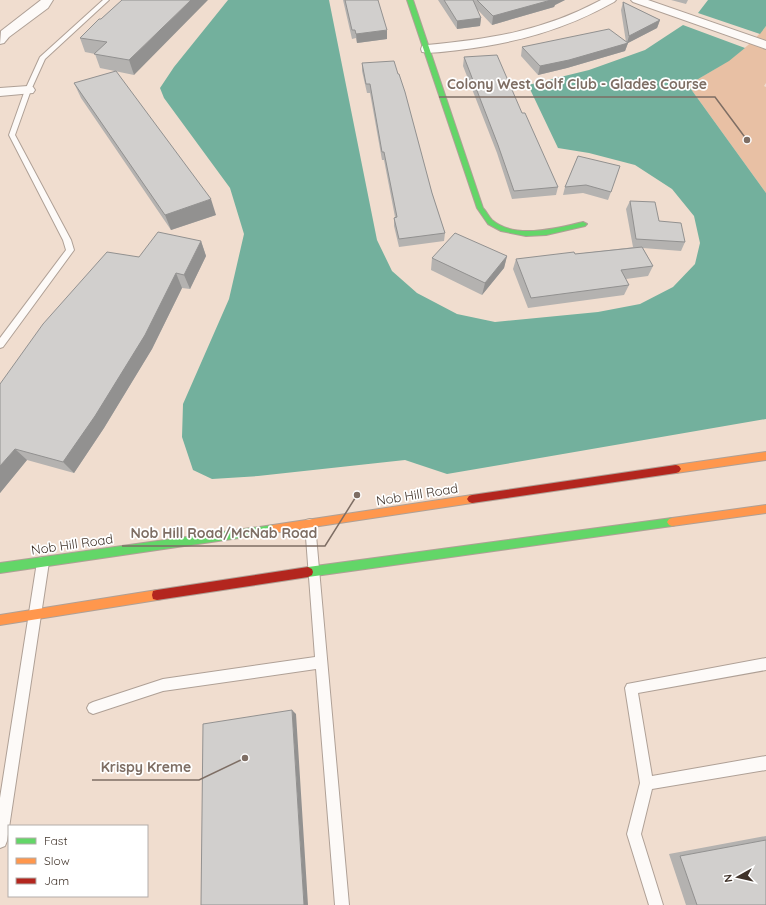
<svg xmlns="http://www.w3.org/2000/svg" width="766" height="905" font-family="Quicksand,sans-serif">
<rect width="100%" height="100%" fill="#f0ddcf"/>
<path fill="#e8c0a4" d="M 766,26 L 766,83 L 764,86 L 766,87 L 766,193 L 688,85 C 717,68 745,53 766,26 Z"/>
<path fill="#73b09d" d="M 228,0 L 329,0 L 377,240 L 392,271 L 417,293 L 457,314 L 495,322 L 598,312 L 640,304 L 673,287 L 695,264 L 700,243 L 694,216 L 672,189 L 635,165 L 589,153 L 558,148 L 528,85 L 589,70 L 645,50 L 683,25 L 745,48 L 729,61 L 688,85 L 766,193 L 766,419 L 447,474 L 405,460 L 258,476 L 212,479 L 193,470 L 182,437 L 183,404 L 229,299 L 244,234 L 230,188 L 164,98 L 160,88 L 174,67 Z
M 708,0 L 766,0 L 766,26 L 760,34 L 698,13 Z"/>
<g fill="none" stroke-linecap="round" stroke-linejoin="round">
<defs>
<path id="lane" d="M 103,0 L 109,0 L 45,59 L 31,90 L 15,135 L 71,240 L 74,250 L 3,347 L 0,348 L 0,338 L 66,250 L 63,240 L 9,135 L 25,90 L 40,57 Z
M 310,519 L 314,520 L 315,524 L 349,905 L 335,905 L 316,669 L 163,691 L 93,714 L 89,712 L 87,708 L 89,704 L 93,702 L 163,679 L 315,657 L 305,524 L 306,520 Z
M 43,557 L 47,558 L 49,562 L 7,841 L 5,846 L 0,848 L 0,798 L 37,562 L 39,558 Z
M 766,658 L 766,670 L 638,693 L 652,776 L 766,756 L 766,770 L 652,789 L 641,834 L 663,905 L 649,905 L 627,834 L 640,783 L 625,688 L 627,684 Z"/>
<path id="street" d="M 41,0 L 53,0 L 48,8 L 9,37 L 4,43 L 0,44 L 1,31 Z
M 601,0 L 616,0 L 614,2 C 564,30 516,43 459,50 C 448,51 434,54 422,52 L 421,49 L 422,46 L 427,45 C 491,39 543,31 601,0 Z
M 631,0 L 648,0 L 766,41 L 766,49 L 633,2 Z
M 28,86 L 33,87 L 35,90 L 33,93 L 0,96 L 0,88 Z"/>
<path id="fast" d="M 407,0 L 413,0 L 483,208 C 486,211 489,217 492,220 C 515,240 558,228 583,222 L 587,224 L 585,226 L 546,235 L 526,236 L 501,231 L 488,224 L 477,208 Z
M 672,518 L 675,519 L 677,522 L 675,525 L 672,526 L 308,577 L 304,575 L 303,572 L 304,569 L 308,567 Z
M 273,525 L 276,526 L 278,529 L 276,532 L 273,533 L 0,573 L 0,563 Z"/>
<path id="slow" d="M 766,452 L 766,460 L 676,473 L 673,472 L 671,469 L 673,466 L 676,465 Z
M 472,495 L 475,496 L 477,499 L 475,502 L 472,503 L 273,533 L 270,532 L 268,529 L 270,526 L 273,525 Z
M 766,505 L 766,513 L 672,526 L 669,525 L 667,522 L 669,519 L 672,518 Z
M 157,590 L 161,591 L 162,595 L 161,599 L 157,600 L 0,625 L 0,615 Z"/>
<path id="jam" d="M 676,465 L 679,466 L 681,469 L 679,472 L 676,473 L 472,503 L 469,502 L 467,499 L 469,496 L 472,495 Z
M 308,567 L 312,569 L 313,572 L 312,575 L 308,577 L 157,600 L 153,599 L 152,595 L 153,591 L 157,590 Z"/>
</defs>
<use href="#lane" stroke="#afa096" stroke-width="2"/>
<use href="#street" stroke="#afa096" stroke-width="2"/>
<use href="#fast" stroke="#afa096" stroke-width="2"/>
<use href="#slow" stroke="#afa096" stroke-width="2"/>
<use href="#jam" stroke="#afa096" stroke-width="2"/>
<use href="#lane" fill="#fdfaf8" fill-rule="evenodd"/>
<use href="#street" fill="#fdfaf8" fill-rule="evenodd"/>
<use href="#fast" fill="#63d668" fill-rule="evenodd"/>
<use href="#slow" fill="#ff974d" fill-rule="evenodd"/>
<use href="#jam" fill="#b3261e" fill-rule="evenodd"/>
</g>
<path fill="#b4b2b0" d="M 122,0 L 134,75 L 100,68 L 95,54 L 85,52 L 80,38 Z
M 343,0 L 378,0 L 387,39 L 357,43 L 356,38 L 352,39 Z
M 438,0 L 565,0 L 555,5 L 554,7 L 492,25 L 477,9 L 481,18 L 480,26 L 457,29 Z
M 671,0 L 688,0 L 686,4 Z
M 623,2 L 660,20 L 657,28 L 628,43 L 625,51 L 567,68 L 538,75 L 521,56 L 522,47 L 626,42 L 621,10 Z
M 464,57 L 522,113 L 558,187 L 556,195 L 512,199 L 497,153 L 463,66 Z
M 362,63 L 398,74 L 432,193 L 445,233 L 444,241 L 399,247 L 394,226 L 394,218 L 395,217 L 384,160 L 382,160 L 370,93 L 367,93 L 362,71 Z
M 74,83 L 216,215 L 171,230 L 81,98 Z
M 578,156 L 611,192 L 608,200 L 583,193 L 563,195 L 565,187 Z
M 630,201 L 659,221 L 685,242 L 681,251 L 643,248 L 653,266 L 648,276 L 626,279 L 629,285 L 624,295 L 528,308 L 513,269 L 516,259 L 575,254 L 635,247 L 633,247 L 626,209 Z
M 201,241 L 206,256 L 190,289 L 182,288 L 152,349 L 104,428 L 74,473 L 27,460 L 0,493 L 0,384 L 139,257 Z
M 507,256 L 504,268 L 482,295 L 431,270 L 432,258 Z
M 766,836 L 766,905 L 686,905 L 669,854 Z"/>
<path fill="#929190" d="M 191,0 L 208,0 L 134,75 L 129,60 Z
M 551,0 L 565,0 L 555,5 L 554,7 L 492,25 L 493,16 Z
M 481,18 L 480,26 L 457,29 L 457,21 Z
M 660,20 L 657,28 L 628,43 L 625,51 L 567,68 L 538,75 L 540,66 L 627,43 L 629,36 Z
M 387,30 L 387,39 L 357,43 L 356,34 Z
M 211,199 L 216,215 L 171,230 L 165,215 Z
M 201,241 L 206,256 L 190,289 L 184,275 Z
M 507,256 L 504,268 L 482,295 L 485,283 Z
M 176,273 L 182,288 L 152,349 L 104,428 L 74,473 L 63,462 Z
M 15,449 L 27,460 L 0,493 L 0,466 Z
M 292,710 L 296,714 L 308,905 L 304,905 Z"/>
<path fill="#d1cfcd" stroke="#929190" d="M 122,0 L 191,0 L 129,60 L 94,54 L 107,42 L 80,38 L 99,19 L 101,19 Z
M 345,0 L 378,0 L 387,30 L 356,34 L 355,30 L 352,30 Z
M 444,0 L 473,0 L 481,18 L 457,21 Z
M 477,0 L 551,0 L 493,16 Z
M 623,2 L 660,20 L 629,36 Z
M 609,29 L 628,43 L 569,60 L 540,66 L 522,47 Z
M 497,55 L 522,113 L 525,113 L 558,187 L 514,191 L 498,145 L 464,57 Z
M 394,61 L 398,74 L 399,74 L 405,92 L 432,193 L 445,233 L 399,239 L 394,218 L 397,217 L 384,152 L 382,152 L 370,84 L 366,84 L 362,63 Z
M 116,71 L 211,199 L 165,215 L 74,83 Z
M 578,156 L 620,166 L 611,192 L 586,185 L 565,187 Z
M 630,201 L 655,202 L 659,221 L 681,223 L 685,242 L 636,239 Z
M 158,232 L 201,241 L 184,275 L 176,273 L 145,335 L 95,416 L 63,462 L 15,449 L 0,466 L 0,384 L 43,324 L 107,252 L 139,257 Z
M 455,233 L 507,256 L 485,283 L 432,258 Z
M 642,247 L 653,266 L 621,270 L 629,285 L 531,298 L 516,259 L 574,252 L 575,254 Z
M 292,710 L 304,905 L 201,905 L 203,724 Z
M 766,840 L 766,905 L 697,905 L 680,856 Z"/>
<g text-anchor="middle" stroke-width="3.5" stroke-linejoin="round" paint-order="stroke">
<g font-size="13" fill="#40332a" stroke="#fff">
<text transform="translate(417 494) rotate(-9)" y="5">Nob Hill Road</text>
<text transform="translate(72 544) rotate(-8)" y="5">Nob Hill Road</text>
</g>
</g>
<path fill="none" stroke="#7e6e64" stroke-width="1.5" d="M747 140L715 97H439M357 495L325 546H122M245 758L199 780H92"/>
<g fill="#7e6e64" stroke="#fff" stroke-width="1.5">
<circle cx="747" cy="140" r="4"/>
<circle cx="357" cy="495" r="4"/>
<circle cx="245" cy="758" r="4"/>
</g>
<g font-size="14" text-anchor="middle" font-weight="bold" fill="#7e6e64" stroke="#fff" stroke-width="3.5" stroke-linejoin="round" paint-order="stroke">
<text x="577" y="89">Colony West Golf Club - Glades Course</text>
<text x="224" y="538">Nob Hill Road/McNab Road</text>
<text x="146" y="772">Krispy Kreme</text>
</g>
<rect x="8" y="825" width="140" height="72" fill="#ffffff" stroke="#b3adaa"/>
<rect x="16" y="838" width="20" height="6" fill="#63d668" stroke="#b3adaa"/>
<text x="44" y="845" font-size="12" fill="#40332a">Fast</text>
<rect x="16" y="858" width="20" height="6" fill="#ff974d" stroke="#b3adaa"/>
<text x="44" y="865" font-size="12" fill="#40332a">Slow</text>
<rect x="16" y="878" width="20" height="6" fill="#b3261e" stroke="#b3adaa"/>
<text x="44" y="885" font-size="12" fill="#40332a">Jam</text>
<g transform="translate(738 877) rotate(262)" stroke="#ffffff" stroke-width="3" paint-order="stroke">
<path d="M0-3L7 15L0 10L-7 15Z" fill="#40332a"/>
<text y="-6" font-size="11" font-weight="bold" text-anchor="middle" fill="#40332a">N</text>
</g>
</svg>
